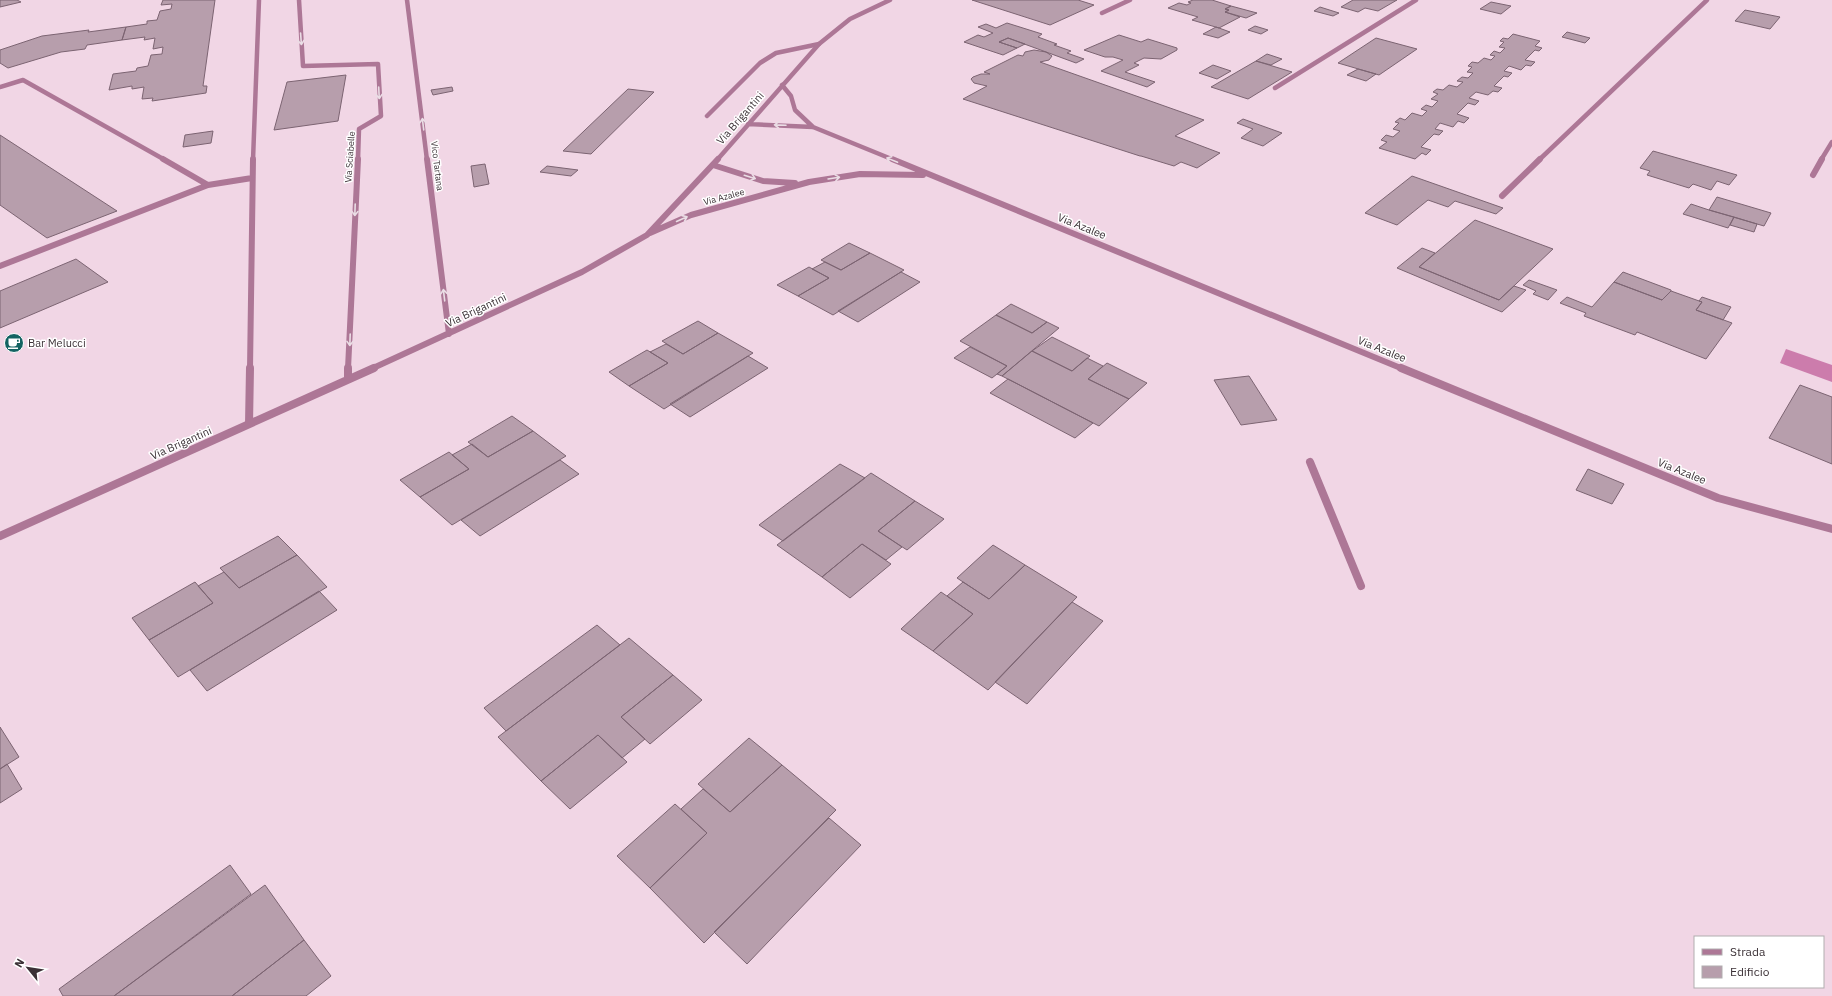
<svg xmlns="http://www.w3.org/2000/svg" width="1832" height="996" font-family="'IBM Plex Sans',sans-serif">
<rect width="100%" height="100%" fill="#f1d6e5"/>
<path fill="#cc7cac" d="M 1786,349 L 1832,365 L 1832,382 L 1780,363 Z"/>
<path fill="#b79eac" stroke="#7c6472" d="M 0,0 L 17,0 L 21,2 L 0,7 Z
M 163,0 L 215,0 L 203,86 L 207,86 L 206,93 L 152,101 L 153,98 L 142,99 L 144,87 L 132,89 L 132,86 L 109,90 L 113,74 L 136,71 L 137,68 L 148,66 L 151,55 L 162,54 L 163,47 L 153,49 L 155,38 L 144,40 L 145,37 L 122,40 L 126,27 L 147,24 L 147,21 L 157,20 L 160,11 L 171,9 L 172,4 L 161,5 Z
M 972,0 L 1078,0 L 1094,5 L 1050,25 Z
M 1193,0 L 1212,0 L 1231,6 L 1225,9 L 1229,10 L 1225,12 L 1240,17 L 1219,28 L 1192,20 L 1198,17 L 1168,8 L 1179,3 L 1187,5 L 1191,3 L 1188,2 Z
M 1353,0 L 1397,0 L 1378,11 L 1365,8 L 1358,12 L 1341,7 Z
M 1491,2 L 1511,6 L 1501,14 L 1480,9 Z
M 1231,6 L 1257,13 L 1246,18 L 1225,12 L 1229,10 L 1225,9 Z
M 1320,7 L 1339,13 L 1333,16 L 1314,11 Z
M 1745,10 L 1780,17 L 1770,29 L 1735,21 Z
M 1007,23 L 1042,34 L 1038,37 L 1057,44 L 1054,45 L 1071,51 L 1067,53 L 1084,59 L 1076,63 L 1008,38 L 999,42 L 1017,48 L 1003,55 L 964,42 L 978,35 L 984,37 L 993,33 L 978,27 L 986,24 L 996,28 Z
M 1255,26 L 1268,30 L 1261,34 L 1248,30 Z
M 126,27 L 122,40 L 87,45 L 85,49 L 61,52 L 8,68 L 0,63 L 0,50 L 42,36 L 89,30 L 88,32 Z
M 1216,27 L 1219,28 L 1230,32 L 1218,38 L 1203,34 Z
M 1567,32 L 1590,38 L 1585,43 L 1562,37 Z
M 1513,34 L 1540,41 L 1535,46 L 1542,48 L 1539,51 L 1535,50 L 1525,60 L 1535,62 L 1531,66 L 1526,65 L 1521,70 L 1509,66 L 1504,71 L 1512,73 L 1508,77 L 1504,76 L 1494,86 L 1502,88 L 1498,92 L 1493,91 L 1488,95 L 1476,92 L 1469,98 L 1479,101 L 1475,105 L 1468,103 L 1457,114 L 1469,118 L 1464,123 L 1458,121 L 1453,127 L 1440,123 L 1435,129 L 1443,131 L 1439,135 L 1434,134 L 1421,147 L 1431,150 L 1426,155 L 1422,153 L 1415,159 L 1379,148 L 1387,142 L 1381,140 L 1386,135 L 1393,137 L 1400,131 L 1393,129 L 1399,123 L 1395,122 L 1400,118 L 1405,120 L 1412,113 L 1422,116 L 1427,111 L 1421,109 L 1426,105 L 1432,107 L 1438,101 L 1431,99 L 1438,94 L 1433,92 L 1437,89 L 1443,90 L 1449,85 L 1457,87 L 1463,82 L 1457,81 L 1462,77 L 1468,78 L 1473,73 L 1467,72 L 1472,67 L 1468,66 L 1472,62 L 1478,63 L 1484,58 L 1491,60 L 1495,56 L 1490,55 L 1494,51 L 1500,53 L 1505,48 L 1499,47 L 1504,42 L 1500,41 L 1503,38 L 1508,39 Z
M 1119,35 L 1141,42 L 1148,39 L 1177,48 L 1177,50 L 1161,59 L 1144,58 L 1134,63 L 1139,65 L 1125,72 L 1155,82 L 1147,87 L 1101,71 L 1123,60 L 1113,57 L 1105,57 L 1084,50 Z
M 1008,38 L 1025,44 L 1017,48 L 999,42 Z
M 1376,38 L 1417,49 L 1379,75 L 1338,63 Z
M 1034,50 L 1046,52 L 1052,56 L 1049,60 L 1040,62 L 1204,120 L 1175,136 L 1220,153 L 1197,168 L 1181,162 L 1174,166 L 1141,156 L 1140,156 L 963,99 L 987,86 L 974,83 L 971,79 L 973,77 L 981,74 L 990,74 L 984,72 L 1018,55 L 1023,56 L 1025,52 Z
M 1267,54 L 1282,59 L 1271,65 L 1256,61 Z
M 1256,61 L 1292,72 L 1248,99 L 1211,87 Z
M 1213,65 L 1231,71 L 1217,79 L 1199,73 Z
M 1358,69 L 1376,74 L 1366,81 L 1347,75 Z
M 346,75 L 338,121 L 274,130 L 287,82 Z
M 452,87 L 453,91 L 433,95 L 431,90 Z
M 628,89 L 654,92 L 591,154 L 563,151 Z
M 1243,119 L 1282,133 L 1263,146 L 1241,138 L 1253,129 L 1237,123 Z
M 213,131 L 211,143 L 183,147 L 185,135 Z
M 0,135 L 117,211 L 47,238 L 0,205 Z
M 1653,151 L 1737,175 L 1729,185 L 1717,181 L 1711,190 L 1693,184 L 1689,188 L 1647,175 L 1650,171 L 1640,168 Z
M 485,164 L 489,184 L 474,187 L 471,166 Z
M 547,166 L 578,170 L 571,176 L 540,172 Z
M 1412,176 L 1503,208 L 1496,214 L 1455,201 L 1448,207 L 1428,200 L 1397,225 L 1365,213 Z
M 1717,197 L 1771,213 L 1764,226 L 1709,210 Z
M 1691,204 L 1709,210 L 1734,217 L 1728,228 L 1683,214 Z
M 1734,217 L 1757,224 L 1754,232 L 1730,225 Z
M 1475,220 L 1553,249 L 1499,300 L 1419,267 Z
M 849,243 L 870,253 L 841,270 L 821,260 Z
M 1422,248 L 1435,253 L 1419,267 L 1499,300 L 1514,286 L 1526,290 L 1502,312 L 1397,268 Z
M 870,253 L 904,270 L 833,315 L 798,296 L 829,278 L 812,269 L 825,262 L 841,270 Z
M 76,259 L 108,282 L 0,328 L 0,291 Z
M 809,267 L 829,278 L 798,296 L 777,285 Z
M 901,272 L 920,282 L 858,322 L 838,311 Z
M 1623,272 L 1671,290 L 1671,291 L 1662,300 L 1614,282 Z
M 1529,280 L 1557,290 L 1548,300 L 1533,294 L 1536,291 L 1523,285 Z
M 1614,282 L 1662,300 L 1671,291 L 1702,302 L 1696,310 L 1732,323 L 1706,359 L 1637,332 L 1635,335 L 1584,316 L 1586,313 L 1560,303 L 1567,297 L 1592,307 Z
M 1702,297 L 1731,307 L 1723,320 L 1696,310 L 1702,302 L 1699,301 Z
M 1011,304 L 1047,322 L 1032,333 L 996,315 Z
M 996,315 L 1032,333 L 1047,322 L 1059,328 L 1002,376 L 997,374 L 1007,366 L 960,341 Z
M 698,321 L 718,333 L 683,354 L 662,341 Z
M 718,333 L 753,353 L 664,409 L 629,386 L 668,363 L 650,352 L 666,344 L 683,354 Z
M 1052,337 L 1090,356 L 1072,371 L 1032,351 Z
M 970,347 L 1007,366 L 992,378 L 954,358 Z
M 647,350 L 668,363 L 629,386 L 609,372 Z
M 1032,351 L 1072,371 L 1087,358 L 1103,366 L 1088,379 L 1129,399 L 1099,426 L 1002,376 Z
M 748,356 L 768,368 L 690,417 L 670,404 Z
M 1107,363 L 1147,383 L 1129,399 L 1088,379 Z
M 1249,376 L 1277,420 L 1241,425 L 1214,380 Z
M 1008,379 L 1093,423 L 1075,438 L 990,393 Z
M 1800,385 L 1832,397 L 1832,464 L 1769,438 Z
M 512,416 L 533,431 L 488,457 L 468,442 Z
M 533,431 L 566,456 L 452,525 L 420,497 L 469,469 L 452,455 L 472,444 L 488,457 Z
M 449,452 L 469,469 L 420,497 L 400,480 Z
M 560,460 L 579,474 L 480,536 L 461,520 Z
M 840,464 L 865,478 L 783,541 L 759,525 Z
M 1588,469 L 1624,484 L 1612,504 L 1576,490 Z
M 871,473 L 915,501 L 878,531 L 902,547 L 886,560 L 862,544 L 822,577 L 777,545 Z
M 915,501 L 944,519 L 907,550 L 878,531 Z
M 278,536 L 297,555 L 239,588 L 220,568 Z
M 862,544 L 891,564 L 850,598 L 822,577 Z
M 993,545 L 1025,565 L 989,599 L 957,578 Z
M 297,555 L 327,587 L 178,677 L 149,640 L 213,603 L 198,586 L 224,572 L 239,588 Z
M 1025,565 L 1077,597 L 988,690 L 933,651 L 973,614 L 947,596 L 963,582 L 989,599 Z
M 195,582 L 213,603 L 149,640 L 132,618 Z
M 319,591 L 337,610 L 207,691 L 190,670 Z
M 941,592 L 973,614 L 933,651 L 901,629 Z
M 1072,602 L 1103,621 L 1027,704 L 995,682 Z
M 597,625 L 620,645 L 506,731 L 484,708 Z
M 629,638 L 673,675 L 621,717 L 645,739 L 622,758 L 598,735 L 541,781 L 498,737 Z
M 673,675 L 702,700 L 650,744 L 621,717 Z
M 0,727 L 19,757 L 0,769 Z
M 598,735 L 627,762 L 570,809 L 541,781 Z
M 749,738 L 782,765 L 730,812 L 698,784 Z
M 7,764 L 22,789 L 0,803 L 0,769 Z
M 782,765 L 836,810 L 704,943 L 650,888 L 707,833 L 681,809 L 703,789 L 730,812 Z
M 675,804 L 707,833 L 650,888 L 617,856 Z
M 829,818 L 861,845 L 747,964 L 714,932 Z
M 230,865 L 251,894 L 114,996 L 63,996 L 59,989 Z
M 265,885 L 304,940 L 232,996 L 114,996 Z
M 304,940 L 331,976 L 306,996 L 232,996 Z"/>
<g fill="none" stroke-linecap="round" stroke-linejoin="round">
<path stroke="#ad7796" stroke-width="4.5" d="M 707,116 L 760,63 L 776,53 L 819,44"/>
<path stroke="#ad7796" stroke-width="8" d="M 1310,462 L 1361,586"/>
<path stroke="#ad7796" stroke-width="4.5" d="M 299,0 L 303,66 L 378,64 L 381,116 L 359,129 L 358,160
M 407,0 L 427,160
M 1102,13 L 1130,0
M 782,85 L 791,96 L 795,110 L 813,127
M 0,87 L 23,80 L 165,160
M 1275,88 L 1416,0
M 748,124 L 813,127 L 894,160
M 253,160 L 259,0
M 717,160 L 819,44 L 850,19 L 890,0
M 1539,160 L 1707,0
M 1821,160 L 1832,142"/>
<path stroke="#ad7796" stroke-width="6" d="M 163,159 L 208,185 L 252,178
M 427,159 L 449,334
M 892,159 L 1403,369
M 713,165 L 763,181 L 795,183
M 1813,175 L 1822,159
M 1502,196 L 1540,159
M 650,233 L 691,215 L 809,182 L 860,174 L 923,175
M 0,266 L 208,185
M 250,369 L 253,159
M 348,369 L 358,159
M 371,369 L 582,272 L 647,235 L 718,159"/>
<path stroke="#ad7796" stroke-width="8" d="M 1401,368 L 1718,498 L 1832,529
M 348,379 L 348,368
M 249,424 L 250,368
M 0,536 L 374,368"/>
</g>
<defs><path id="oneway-shaft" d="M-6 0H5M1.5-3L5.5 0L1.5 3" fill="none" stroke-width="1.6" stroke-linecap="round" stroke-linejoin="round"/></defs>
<g stroke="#eadde5">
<use href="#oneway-shaft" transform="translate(301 39) rotate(86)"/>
<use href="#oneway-shaft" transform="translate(379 93) rotate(87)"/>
<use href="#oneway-shaft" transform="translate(423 124) rotate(-97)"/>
<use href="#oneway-shaft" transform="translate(780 125) rotate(-178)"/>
<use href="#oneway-shaft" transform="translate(892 160) rotate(-158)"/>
<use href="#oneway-shaft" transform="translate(750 177) rotate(17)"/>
<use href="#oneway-shaft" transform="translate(834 178) rotate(-9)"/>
<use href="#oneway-shaft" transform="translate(355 210) rotate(92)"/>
<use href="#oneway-shaft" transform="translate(682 219) rotate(-24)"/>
<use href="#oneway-shaft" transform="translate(444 295) rotate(-97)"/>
<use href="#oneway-shaft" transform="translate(350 340) rotate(92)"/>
</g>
<defs>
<symbol id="cafe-disc" viewBox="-11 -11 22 22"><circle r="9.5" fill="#136362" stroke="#fff"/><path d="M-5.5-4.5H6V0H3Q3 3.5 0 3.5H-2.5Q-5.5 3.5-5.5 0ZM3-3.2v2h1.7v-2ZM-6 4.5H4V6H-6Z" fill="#fff"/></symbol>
</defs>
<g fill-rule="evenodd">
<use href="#cafe-disc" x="3" y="332" width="22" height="22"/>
</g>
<g text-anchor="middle" stroke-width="3" stroke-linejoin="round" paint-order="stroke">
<g font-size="9" fill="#3b3136" stroke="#fff">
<text transform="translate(350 157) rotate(-86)" y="3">Via Sciabelle</text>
<text transform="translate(437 166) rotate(83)" y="3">Vico Tartana</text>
<text transform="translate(724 197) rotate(-15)" y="3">Via Azalee</text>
</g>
<g font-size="11" fill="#3b3136" stroke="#fff">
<text transform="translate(740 118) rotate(-49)" y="4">Via Brigantini</text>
<text transform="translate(1082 226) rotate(22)" y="4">Via Azalee</text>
<text transform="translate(476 310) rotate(-25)" y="4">Via Brigantini</text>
<text transform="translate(1382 349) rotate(22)" y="4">Via Azalee</text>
<text transform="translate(181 443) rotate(-24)" y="4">Via Brigantini</text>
<text transform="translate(1682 471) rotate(22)" y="4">Via Azalee</text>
</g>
<g font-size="11" fill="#3b3136" stroke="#fff" text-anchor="start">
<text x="28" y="347">Bar Melucci</text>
</g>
</g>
<rect x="1694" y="936" width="130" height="52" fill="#ffffff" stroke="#b1adaf"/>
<rect x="1702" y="949" width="20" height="6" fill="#ad7796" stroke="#b1adaf"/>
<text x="1730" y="956" font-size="12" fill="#3b3136">Strada</text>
<rect x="1702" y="966" width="20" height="12" fill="#b79eac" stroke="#b1adaf"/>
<text x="1730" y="976" font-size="12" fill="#3b3136">Edificio</text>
<g transform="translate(28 968) rotate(300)" stroke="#ffffff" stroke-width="3" paint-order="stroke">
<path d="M0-3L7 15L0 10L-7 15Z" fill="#3b3136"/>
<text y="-6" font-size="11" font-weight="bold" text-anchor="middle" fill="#3b3136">N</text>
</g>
</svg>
